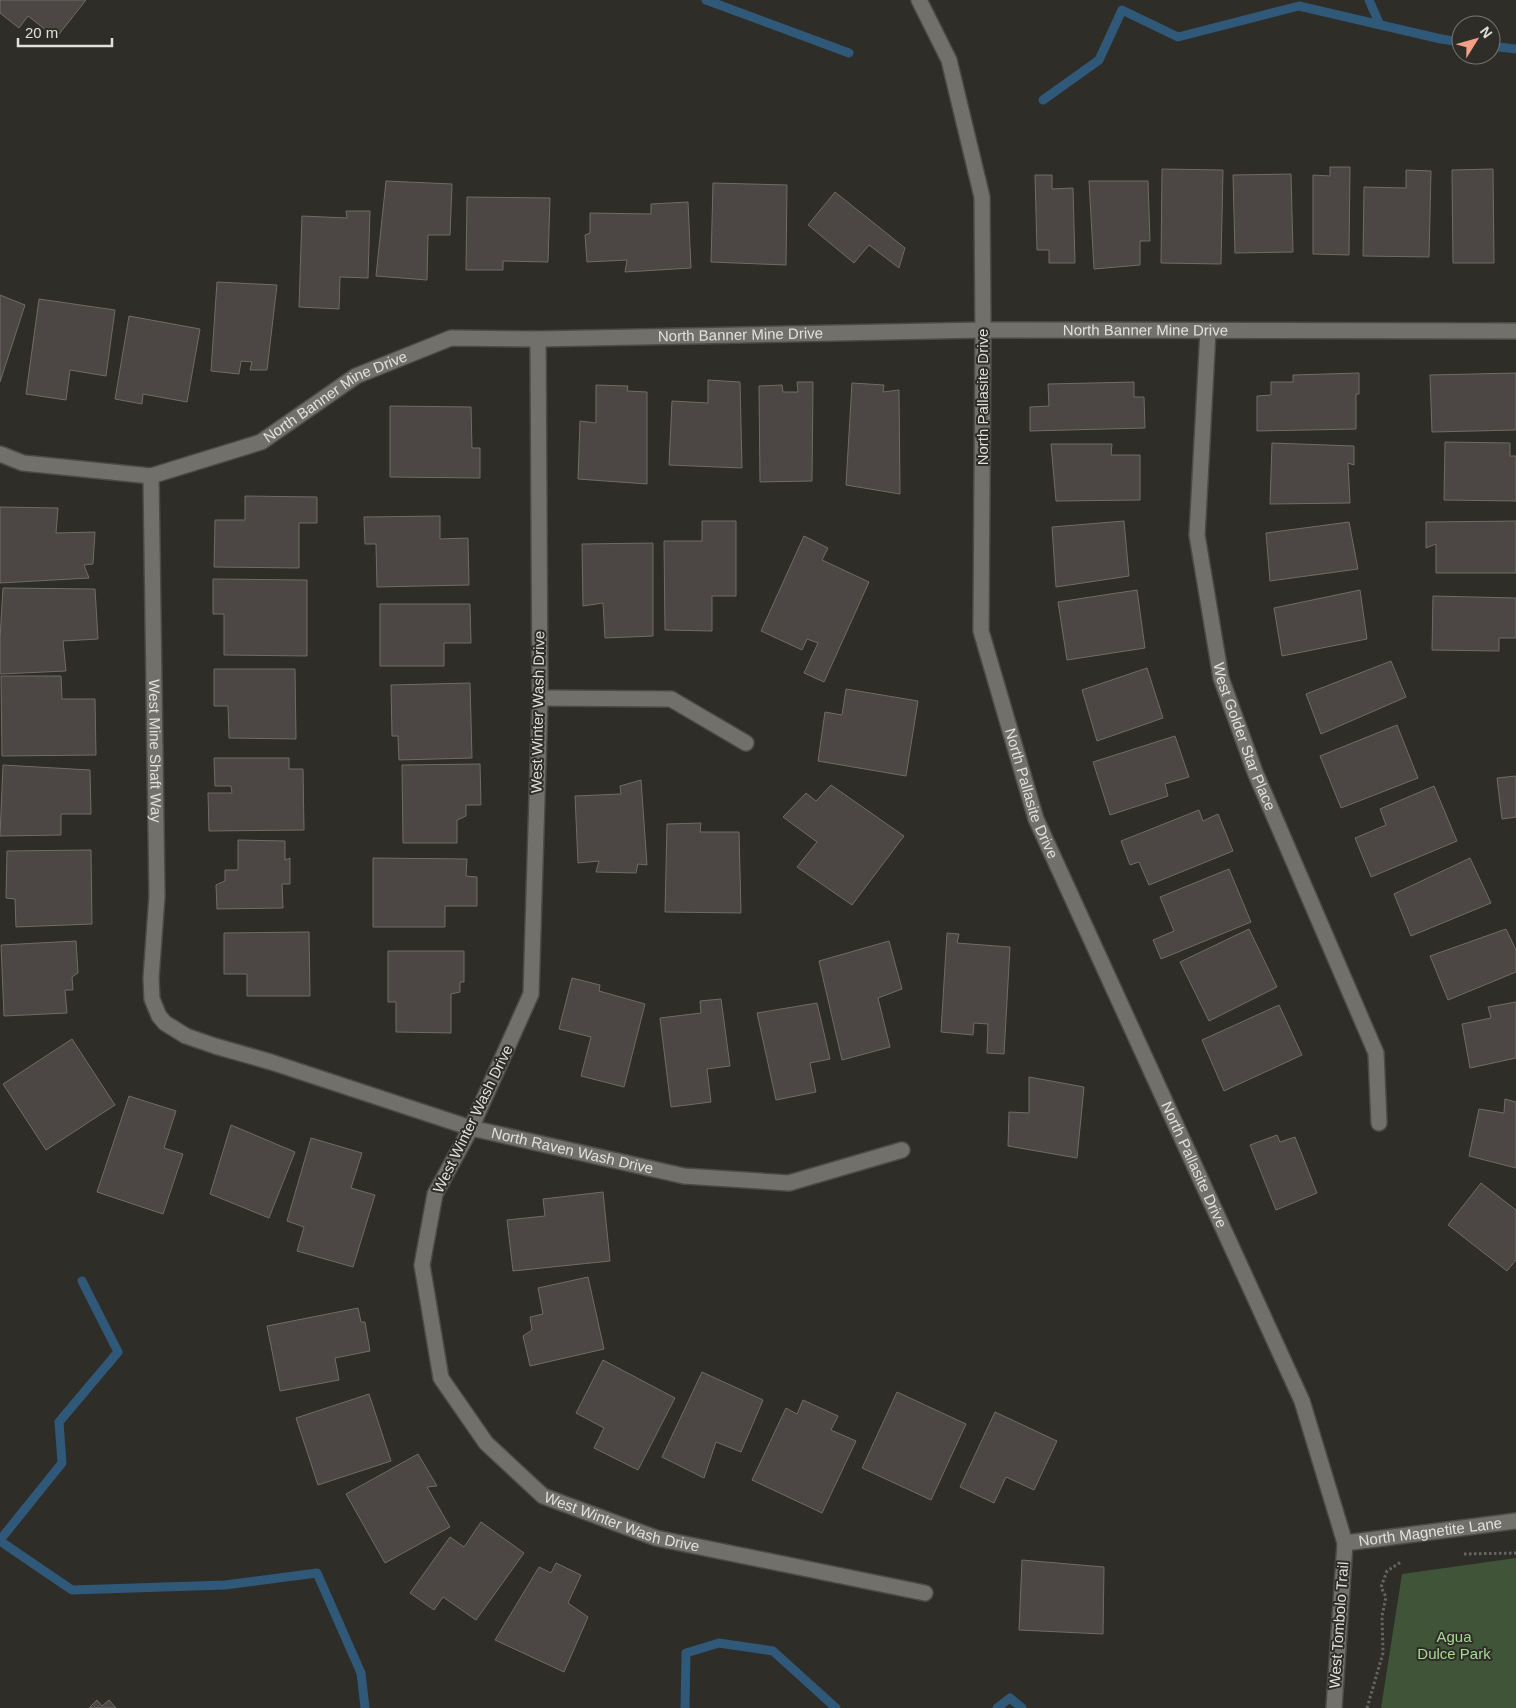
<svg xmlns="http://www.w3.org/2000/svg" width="1516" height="1708" font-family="Arial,sans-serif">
<rect width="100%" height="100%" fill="#2e2d28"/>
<path fill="#405537" d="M 1516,1558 L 1516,1708 L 1381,1708 L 1402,1574 Z"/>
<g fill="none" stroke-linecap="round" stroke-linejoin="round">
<path stroke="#305879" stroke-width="9" d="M 706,0 L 849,53
M 1369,0 L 1380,25
M 1491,46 L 1516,49
M 1043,100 L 1099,60 L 1122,10 L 1178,37 L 1299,6 L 1441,39 L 1461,42
M 0,1540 L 62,1463 L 59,1422 L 118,1352 L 82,1281
M 0,1541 L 72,1590 L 225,1585 L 317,1573 L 361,1673 L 365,1708
M 685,1708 L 686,1653 L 719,1643 L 773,1651 L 836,1708
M 997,1708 L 1010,1698 L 1022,1708"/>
</g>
<path fill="#4c4744" stroke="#716b68" d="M 0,0 L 86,0 L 56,38 L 28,16 L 19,28 L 0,13 Z
M 1330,167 L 1350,167 L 1349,255 L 1313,254 L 1313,175 L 1330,176 Z
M 1162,169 L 1223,170 L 1221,264 L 1161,263 Z
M 1493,169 L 1494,263 L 1453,263 L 1452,170 Z
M 1406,170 L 1431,171 L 1429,257 L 1363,256 L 1364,187 L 1406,188 Z
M 1291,174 L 1293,252 L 1235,253 L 1233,175 Z
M 1035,175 L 1052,175 L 1052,189 L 1073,188 L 1075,263 L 1049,263 L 1049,250 L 1037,250 Z
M 386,181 L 452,184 L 450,235 L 428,235 L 427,280 L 376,276 Z
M 1089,181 L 1148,181 L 1150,241 L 1140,241 L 1140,265 L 1094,269 Z
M 713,183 L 787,185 L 786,265 L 711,262 Z
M 835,192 L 905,248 L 899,268 L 869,245 L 854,263 L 808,225 Z
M 467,197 L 550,198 L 548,262 L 503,261 L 503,270 L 466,270 Z
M 688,202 L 691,268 L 625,272 L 627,260 L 587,262 L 585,235 L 590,233 L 590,213 L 651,214 L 651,204 Z
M 346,211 L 370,211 L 368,278 L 340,277 L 339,309 L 299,307 L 302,216 L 347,218 Z
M 217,282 L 277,285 L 267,370 L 250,370 L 252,362 L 241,361 L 239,374 L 211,371 Z
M 0,295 L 25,305 L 0,382 Z
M 39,299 L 115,310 L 106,376 L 70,370 L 66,400 L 26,394 Z
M 129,316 L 200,329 L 187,402 L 143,394 L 142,404 L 115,399 Z
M 1359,373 L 1359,394 L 1356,394 L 1356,429 L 1257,431 L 1257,396 L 1271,395 L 1271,382 L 1293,382 L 1293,375 Z
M 1516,373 L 1516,430 L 1432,432 L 1430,375 Z
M 708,380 L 740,382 L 742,468 L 669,465 L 672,401 L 708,403 Z
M 797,382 L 813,382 L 812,481 L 760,482 L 759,386 L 782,385 L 783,392 L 798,392 Z
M 1134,382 L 1134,397 L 1144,397 L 1145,428 L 1030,431 L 1030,407 L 1049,406 L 1048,384 Z
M 852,383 L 884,385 L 883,392 L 899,390 L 900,494 L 846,485 Z
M 596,385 L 628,386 L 627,391 L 647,392 L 647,484 L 578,479 L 580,421 L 596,423 Z
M 390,406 L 471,407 L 472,448 L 480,448 L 480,478 L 390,477 Z
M 1445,442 L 1510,443 L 1510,456 L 1516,456 L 1516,501 L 1444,500 Z
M 1272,443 L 1354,446 L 1354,465 L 1348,463 L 1350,503 L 1270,504 Z
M 1051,444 L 1112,444 L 1111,455 L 1140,455 L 1140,500 L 1056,501 Z
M 245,496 L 317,497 L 317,523 L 299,523 L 299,568 L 214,567 L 215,520 L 245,520 Z
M 0,507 L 58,508 L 56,533 L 95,532 L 93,564 L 84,565 L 89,578 L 0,583 Z
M 440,516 L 440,539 L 468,538 L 469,585 L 377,587 L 376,544 L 365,544 L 364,517 Z
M 702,521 L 736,521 L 736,596 L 712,596 L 712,631 L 665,630 L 664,541 L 702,541 Z
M 1124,521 L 1129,576 L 1056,587 L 1052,527 Z
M 1516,521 L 1516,573 L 1436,573 L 1436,544 L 1426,548 L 1426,522 Z
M 1349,522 L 1358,569 L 1270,581 L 1266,533 Z
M 804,536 L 828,548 L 822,560 L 869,582 L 824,682 L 804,673 L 818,643 L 807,639 L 802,650 L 761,631 Z
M 653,543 L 653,636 L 605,638 L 603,603 L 583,606 L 582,544 Z
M 213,579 L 307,580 L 307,656 L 224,655 L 224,614 L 213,614 Z
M 3,588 L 95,589 L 98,639 L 63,641 L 66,671 L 0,674 L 0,639 Z
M 1137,590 L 1145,648 L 1067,660 L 1058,602 Z
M 1360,590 L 1367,639 L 1282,656 L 1274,608 Z
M 1433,596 L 1516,598 L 1516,638 L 1499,638 L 1499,651 L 1432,650 Z
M 380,604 L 470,604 L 471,643 L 444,643 L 444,666 L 380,666 Z
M 1391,661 L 1406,697 L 1321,734 L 1306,694 Z
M 1147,668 L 1163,718 L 1097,741 L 1082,690 Z
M 214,669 L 295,669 L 296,739 L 229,738 L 228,706 L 214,706 Z
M 1,676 L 61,676 L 62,699 L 95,699 L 96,755 L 2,756 Z
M 470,683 L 472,758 L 399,760 L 398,736 L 392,736 L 391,685 Z
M 846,689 L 918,701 L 906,776 L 818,761 L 825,712 L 842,715 Z
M 1397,725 L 1418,778 L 1341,808 L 1320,756 Z
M 1175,736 L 1189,777 L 1165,784 L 1168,796 L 1110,815 L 1093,762 Z
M 214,758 L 289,758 L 289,769 L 303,769 L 304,830 L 209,831 L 208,793 L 232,793 L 231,786 L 215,786 Z
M 480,764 L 481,805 L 466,805 L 466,816 L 457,820 L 457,843 L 403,843 L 402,765 Z
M 3,765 L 90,770 L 91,814 L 61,814 L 61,835 L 0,836 Z
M 1516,776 L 1516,817 L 1502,819 L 1497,778 Z
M 641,780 L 647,865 L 638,864 L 636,873 L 596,872 L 599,861 L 578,863 L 575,796 L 621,794 L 620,786 Z
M 831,785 L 904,836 L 852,905 L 797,867 L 817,842 L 783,817 L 806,793 L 816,801 Z
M 1434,786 L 1457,841 L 1371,877 L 1355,838 L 1386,825 L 1380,809 Z
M 1199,810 L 1203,821 L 1218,814 L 1233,851 L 1149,885 L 1139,862 L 1130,865 L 1121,841 Z
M 701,823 L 700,832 L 739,832 L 741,913 L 665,912 L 667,824 Z
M 238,840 L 285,841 L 285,860 L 290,858 L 290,884 L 282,884 L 283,908 L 217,909 L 216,885 L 225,881 L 225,870 L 238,870 Z
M 91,850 L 92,924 L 16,927 L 15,899 L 6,898 L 7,851 Z
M 373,858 L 467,859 L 466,876 L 477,877 L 477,906 L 445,906 L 445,927 L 373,927 Z
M 1470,858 L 1491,903 L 1411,936 L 1394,894 Z
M 1229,869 L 1251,922 L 1161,959 L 1153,940 L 1174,931 L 1160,897 Z
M 1249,929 L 1277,987 L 1209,1021 L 1180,962 Z
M 1506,929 L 1516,950 L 1516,972 L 1448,1000 L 1430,956 Z
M 309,932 L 310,996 L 247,996 L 247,974 L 224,974 L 224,933 Z
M 947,933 L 959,934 L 957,943 L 1010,947 L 1004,1054 L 987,1053 L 988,1024 L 974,1023 L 973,1035 L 941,1032 Z
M 76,941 L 78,973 L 72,977 L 73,990 L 65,990 L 67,1013 L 4,1016 L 1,945 Z
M 889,941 L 902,989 L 878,998 L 890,1047 L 842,1060 L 819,961 Z
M 388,951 L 464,951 L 464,982 L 460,982 L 460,992 L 451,994 L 451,1033 L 396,1032 L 396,1002 L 388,1002 Z
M 572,978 L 600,985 L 599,991 L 645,1004 L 624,1087 L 581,1076 L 591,1037 L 559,1029 Z
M 721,999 L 730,1066 L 707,1069 L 711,1102 L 671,1107 L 660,1018 L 701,1013 L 700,1001 Z
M 1516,1002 L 1516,1058 L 1470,1068 L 1462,1024 L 1491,1018 L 1488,1007 Z
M 817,1003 L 830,1059 L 810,1063 L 816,1092 L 776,1100 L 757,1013 Z
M 1279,1005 L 1302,1055 L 1224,1091 L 1202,1040 Z
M 72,1039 L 115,1105 L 46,1150 L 3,1084 Z
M 1029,1077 L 1084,1087 L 1077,1158 L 1008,1146 L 1009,1112 L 1029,1113 Z
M 129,1096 L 176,1111 L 164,1148 L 183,1154 L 163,1214 L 97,1192 Z
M 1505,1099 L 1516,1102 L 1516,1168 L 1469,1156 L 1479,1109 L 1504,1113 Z
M 231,1125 L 295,1152 L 269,1218 L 210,1194 Z
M 1277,1135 L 1280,1142 L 1295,1137 L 1317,1193 L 1276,1210 L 1250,1145 Z
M 311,1138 L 362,1153 L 351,1188 L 375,1195 L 353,1267 L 297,1251 L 304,1227 L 287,1221 Z
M 1481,1183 L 1516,1210 L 1516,1260 L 1507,1271 L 1448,1225 Z
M 603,1192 L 610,1261 L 513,1271 L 507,1220 L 545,1216 L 543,1199 Z
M 588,1277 L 604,1349 L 530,1366 L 523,1336 L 532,1330 L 530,1317 L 543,1314 L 538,1288 Z
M 358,1308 L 361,1322 L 365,1322 L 370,1351 L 335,1358 L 339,1380 L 280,1391 L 267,1326 Z
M 603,1360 L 675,1398 L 638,1470 L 594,1448 L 604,1428 L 576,1413 Z
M 702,1372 L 763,1400 L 741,1452 L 716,1442 L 704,1478 L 662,1457 Z
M 897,1392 L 966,1424 L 931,1500 L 862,1468 Z
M 369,1394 L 391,1461 L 318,1485 L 296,1418 Z
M 803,1400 L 838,1416 L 831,1430 L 856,1441 L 822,1513 L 752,1480 L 786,1408 L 797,1414 Z
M 995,1412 L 1057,1441 L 1034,1490 L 1006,1477 L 994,1503 L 960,1487 Z
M 418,1454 L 437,1486 L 427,1487 L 450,1527 L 385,1563 L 346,1494 Z
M 481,1522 L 524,1553 L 476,1620 L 443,1597 L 434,1610 L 410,1593 L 450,1537 L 464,1547 Z
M 1022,1560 L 1104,1567 L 1103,1634 L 1019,1630 Z
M 556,1563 L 581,1575 L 568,1603 L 588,1617 L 564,1672 L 495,1640 L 539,1567 L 551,1573 Z
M 97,1700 L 102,1706 L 109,1700 L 116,1708 L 89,1708 Z"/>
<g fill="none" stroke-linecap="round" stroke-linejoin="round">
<defs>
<g id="minor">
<path id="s1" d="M 919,0 L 949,60 L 982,197 L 983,330 L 981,631 L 1036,819 L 1302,1401 L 1345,1543 L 1334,1708"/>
<path id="s2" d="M 1208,331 L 1197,535 L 1221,678 L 1255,772 L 1376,1053 L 1379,1123"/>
<path id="s3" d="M 538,339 L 540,698 L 531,994 L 471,1128 L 435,1194 L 422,1265 L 441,1378 L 486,1443 L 543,1496 L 656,1538 L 925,1593"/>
<path id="s4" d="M 0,454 L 23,463 L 151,476 L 261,442 L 356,376 L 451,338 L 538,339 L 983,330 L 1516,331"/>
<path id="s5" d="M 151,476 L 157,896 L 151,978 L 152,999 L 159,1016 L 165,1023 L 186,1036 L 215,1046 L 271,1062 L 471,1128 L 684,1176 L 789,1183 L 902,1150"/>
<path d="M 540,698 L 671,699 L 746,743"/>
<path id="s6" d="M 1345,1543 L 1516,1521"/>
</g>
</defs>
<use href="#minor" stroke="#4b4a46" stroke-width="18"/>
<path stroke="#666561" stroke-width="3" stroke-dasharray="2.5 2.5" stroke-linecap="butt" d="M 1464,1554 L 1516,1553
M 1367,1708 L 1383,1653 L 1382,1616 L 1386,1597 L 1381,1587 L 1387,1571 L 1401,1562"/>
<use href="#minor" stroke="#72706a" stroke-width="15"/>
</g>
<g text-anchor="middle" stroke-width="4" stroke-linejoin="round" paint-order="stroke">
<g font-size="15" fill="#e1e0dd" stroke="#2e2d28">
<text dy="5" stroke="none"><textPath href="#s4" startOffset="1181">North Banner Mine Drive</textPath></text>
<text dy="5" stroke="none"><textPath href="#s4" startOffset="776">North Banner Mine Drive</textPath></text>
<text transform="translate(983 397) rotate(-90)" y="5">North Pallasite Drive</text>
<text dy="5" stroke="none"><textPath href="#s4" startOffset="356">North Banner Mine Drive</textPath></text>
<text transform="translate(538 712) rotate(-89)" y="5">West Winter Wash Drive</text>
<text dy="5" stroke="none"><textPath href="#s2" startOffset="412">West Golder Star Place</textPath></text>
<text dy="5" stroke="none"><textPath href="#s5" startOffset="275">West Mine Shaft Way</textPath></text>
<text dy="5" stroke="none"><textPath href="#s1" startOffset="812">North Pallasite Drive</textPath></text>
<text transform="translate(473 1119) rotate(-64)" y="5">West Winter Wash Drive</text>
<text dy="5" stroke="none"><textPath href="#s5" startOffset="979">North Raven Wash Drive</textPath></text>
<text dy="5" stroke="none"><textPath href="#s1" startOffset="1218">North Pallasite Drive</textPath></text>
<text dy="5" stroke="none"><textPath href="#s3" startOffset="1304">West Winter Wash Drive</textPath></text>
<text dy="5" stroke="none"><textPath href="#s6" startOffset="86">North Magnetite Lane</textPath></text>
<text transform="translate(1339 1625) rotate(-86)" y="5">West Tombolo Trail</text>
</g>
<g font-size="15" fill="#a9d897" stroke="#2e2d28">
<text x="1454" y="1642">Agua<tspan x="1454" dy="17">Dulce Park</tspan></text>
</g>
</g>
<g transform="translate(1476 40) rotate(53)"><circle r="24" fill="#2e2d28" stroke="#767570"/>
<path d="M0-4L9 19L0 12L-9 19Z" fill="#f39f85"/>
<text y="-8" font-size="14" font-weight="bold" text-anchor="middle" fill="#e1e0dd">N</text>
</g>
<path d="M18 38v8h94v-8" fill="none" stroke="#e1e0dd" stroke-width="2.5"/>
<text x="25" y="38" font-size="15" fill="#e1e0dd" stroke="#2e2d28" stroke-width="4" paint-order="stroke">20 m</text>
</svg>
